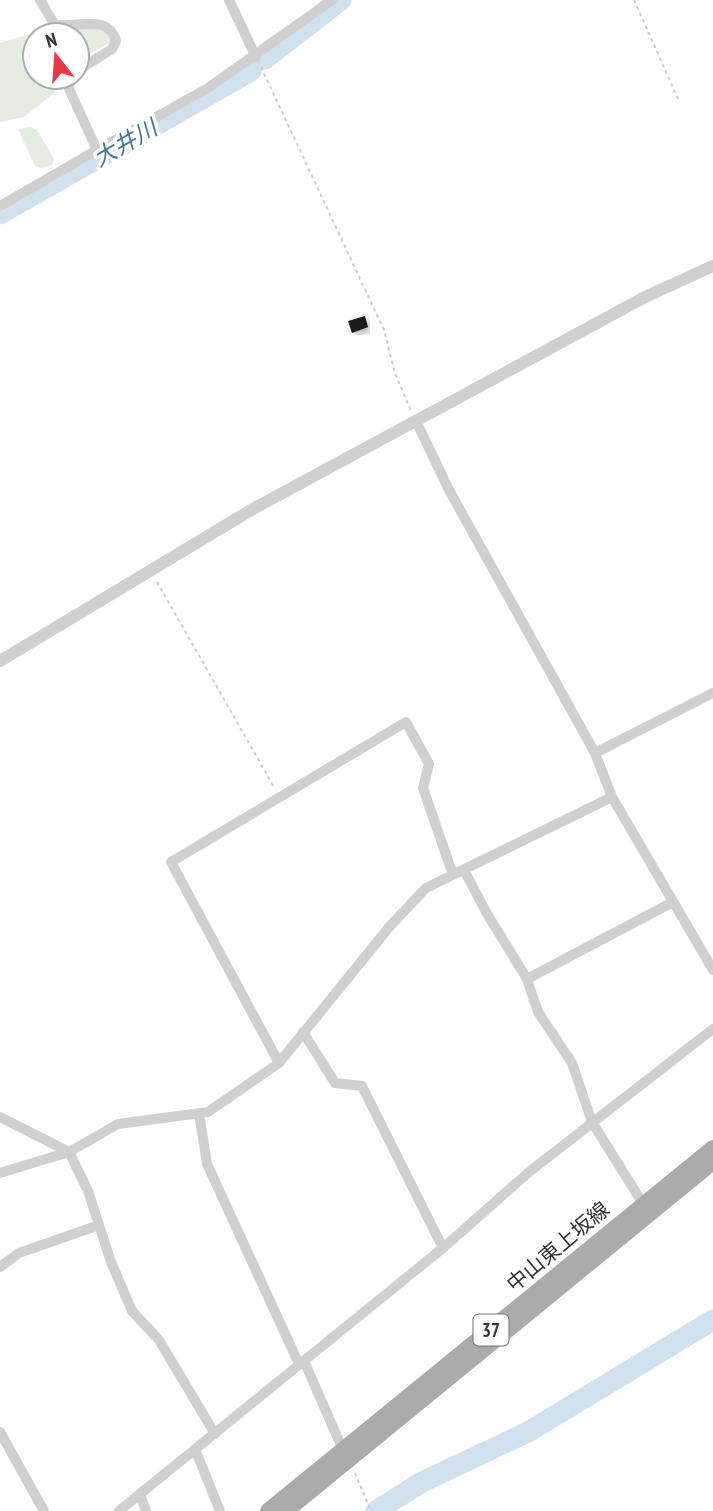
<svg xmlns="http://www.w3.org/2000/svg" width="713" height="1511" font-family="'PT Sans Narrow','Noto Sans JP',sans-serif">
<defs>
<filter id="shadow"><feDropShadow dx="4" dy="4" stdDeviation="3.5" flood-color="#0004"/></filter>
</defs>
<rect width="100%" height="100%" fill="#fff"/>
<path fill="#e6ecdf" d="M 101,23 L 113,41 L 77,60 L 77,35 L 35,35 L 35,77 L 60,77 L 59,89 L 24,117 L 0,122 L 0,43 L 40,31 Z
M 30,127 L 37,130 L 54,159 L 52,165 L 41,168 L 35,166 L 18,129 Z"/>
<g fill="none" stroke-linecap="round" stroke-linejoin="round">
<path stroke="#cfe2ee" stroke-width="21" d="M 265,59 L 341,0
M 0,214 L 251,71
M 376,1511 L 422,1482 L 528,1432 L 713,1320"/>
</g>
<path fill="#1a1a1a" filter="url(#shadow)" d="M 365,316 L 368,327 L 352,333 L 348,321 Z"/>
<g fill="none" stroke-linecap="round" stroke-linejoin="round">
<path stroke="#cdcdcd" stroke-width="2" stroke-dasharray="3.5 3.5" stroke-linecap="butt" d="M 634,0 L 678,99
M 261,67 L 384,330 L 395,373 L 411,411
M 157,582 L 274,787
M 355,1473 L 371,1511"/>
<path stroke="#d0d0d0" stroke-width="10" d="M 40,0 L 55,25 C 77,28 108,13 116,41 L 112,49 L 77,71
M 229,0 L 256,57
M 97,150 L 208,88 L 332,0
M 0,206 L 97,150 L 69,89 L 70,77
M 417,423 L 449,490 L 595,753 L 612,797 L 713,970
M 595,753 L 713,693
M 464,870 L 486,912 L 527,979 L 673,902
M 527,979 L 538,1012 L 572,1063 L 592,1122 L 645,1207
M 303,1032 L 335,1083 L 362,1086 L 443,1248
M 279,1063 L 171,862 L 406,722 L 429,764 L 423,788 L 453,875
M 199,1113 L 207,1164 L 299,1364
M 0,1117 L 69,1152 L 118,1124 L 208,1112 L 279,1063 L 390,926 L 426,888 L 612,797
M 0,1173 L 69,1152 L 88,1191 L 111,1262 L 132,1311 L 159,1340 L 215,1434
M 0,1267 L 19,1253 L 99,1225
M 304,1361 L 343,1450
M 0,1432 L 44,1511
M 195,1449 L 220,1511
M 140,1494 L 146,1511
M 119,1511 L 443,1248 L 529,1172 L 713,1029"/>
<path stroke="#d0d0d0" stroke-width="12" d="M 0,661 L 251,510 L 645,297 L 713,266"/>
<path stroke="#ababab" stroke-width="16" d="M 268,1511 L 713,1148
M 286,1511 L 713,1162"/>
</g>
<g text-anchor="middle" stroke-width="7" stroke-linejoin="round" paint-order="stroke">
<rect fill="#fff" stroke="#707070" stroke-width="2" x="473.5" y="1314.5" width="35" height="31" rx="5"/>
<g font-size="19" font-weight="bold" fill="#333">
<text x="491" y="1337">37</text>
</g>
<g font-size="21" fill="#333" stroke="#fff">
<text transform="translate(558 1247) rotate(-40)" y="7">中山東上坂線</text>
</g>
<g font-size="23" font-style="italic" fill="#3f7597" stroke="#fff">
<text transform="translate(125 143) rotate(-30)" y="8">大井川</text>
</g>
</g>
<g transform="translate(56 56) rotate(343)"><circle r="33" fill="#ffffff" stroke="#adadad" stroke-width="2"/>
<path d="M0-5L12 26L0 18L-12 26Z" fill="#e63946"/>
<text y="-10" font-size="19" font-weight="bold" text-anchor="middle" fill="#333333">N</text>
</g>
</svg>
